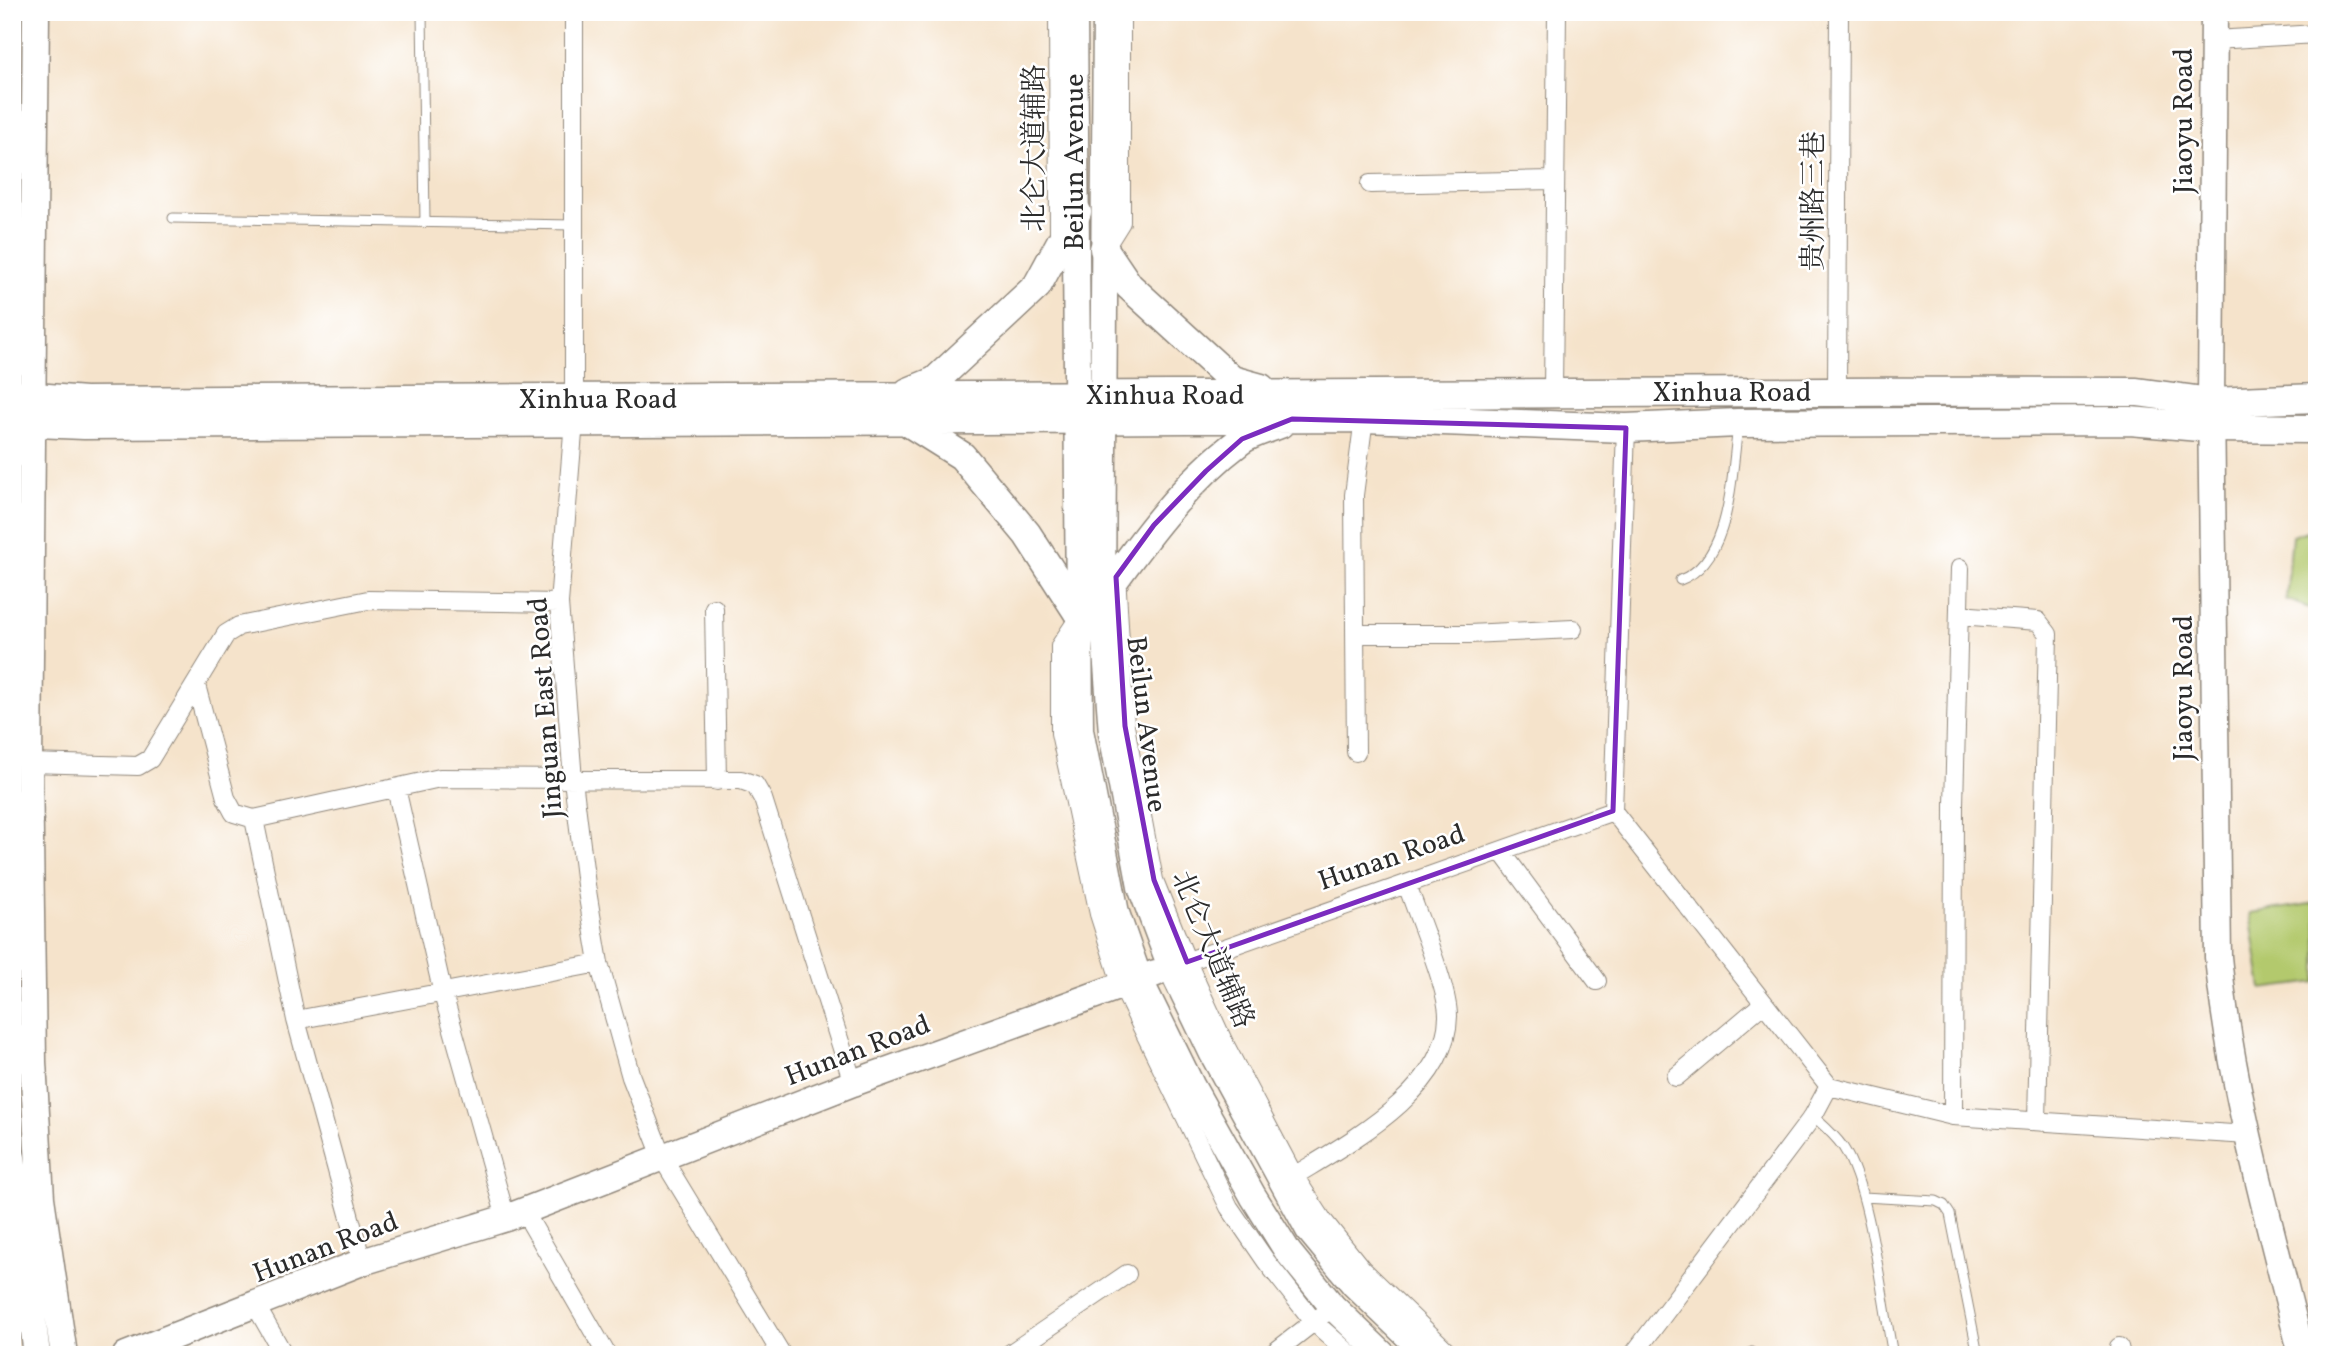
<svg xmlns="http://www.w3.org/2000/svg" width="2329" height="1367" font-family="Vollkorn,'Noto Serif SC',serif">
<rect width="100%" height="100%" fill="#fff"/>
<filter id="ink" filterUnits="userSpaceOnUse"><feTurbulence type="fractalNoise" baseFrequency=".0143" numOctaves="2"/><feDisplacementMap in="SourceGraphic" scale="14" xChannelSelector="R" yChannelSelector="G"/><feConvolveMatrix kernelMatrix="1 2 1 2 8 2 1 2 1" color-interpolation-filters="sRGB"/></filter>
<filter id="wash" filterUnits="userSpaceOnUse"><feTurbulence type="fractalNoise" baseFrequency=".00686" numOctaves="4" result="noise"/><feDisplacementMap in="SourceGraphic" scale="28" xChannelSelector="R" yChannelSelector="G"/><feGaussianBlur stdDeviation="1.57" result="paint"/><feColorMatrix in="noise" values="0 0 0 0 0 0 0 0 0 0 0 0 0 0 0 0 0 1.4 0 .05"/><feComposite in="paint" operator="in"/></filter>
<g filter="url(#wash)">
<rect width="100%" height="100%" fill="#f5e3cb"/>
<path fill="#b3c96d" stroke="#6f7a4c" stroke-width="2" d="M 2317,528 L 2317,611 L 2286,599 L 2292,536 Z
M 2317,903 L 2317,982 L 2262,989 L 2250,913 Z"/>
</g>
<g filter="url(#ink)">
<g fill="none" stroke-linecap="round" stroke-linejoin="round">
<defs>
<path id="lane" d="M 422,12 L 425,222
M 173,218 L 574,225
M 1680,580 C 1732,561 1731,474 1738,427
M 1813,1116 C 1824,1126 1834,1134 1843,1147 C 1871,1190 1882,1300 1893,1355
M 1863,1197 L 1936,1201 L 1944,1205 L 1950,1214 L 1978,1355
M 1750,1355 L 1752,1352 L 1755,1355"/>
<path id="street" d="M 574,12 L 574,421 L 559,603 L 573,780 L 586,885 L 599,963 L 631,1077 L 663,1159 L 782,1355
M 1058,12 L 1059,236
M 2214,40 L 2317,34
M 1370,184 L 1554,180
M 1106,246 L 1121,222 L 1121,12
M 1553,391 L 1557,12
M 1837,391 L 1839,12
M 1626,428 L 1613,811 L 1829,1086
M 1116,574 L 1125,726 L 1154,880 L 1187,962 L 1224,1043 L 1294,1176 L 1322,1219 L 1362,1269 L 1451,1355
M 714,608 L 717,781
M 1959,615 L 2038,621 L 2048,634 L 2037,1121
M 1078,619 L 1060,646 L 1060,733 L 1099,914 L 1122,986 L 1229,1207 L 1266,1261 L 1314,1322 L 1351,1355
M 1355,634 L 1469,634 L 1573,629
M 196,685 L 226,798 L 234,813 L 254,819 L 296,1020 L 362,1262
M 1356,752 L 1354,495 L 1364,418
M 29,763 L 138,766 L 150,759 L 226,634 L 239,626 L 368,600 L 559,603
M 396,788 L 443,994 L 506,1218
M 254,819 L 440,778 L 741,780 L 755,785 L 763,799 L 853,1083
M 1501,851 L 1597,981
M 1177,965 L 1613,811
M 296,1020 L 599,963
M 1676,1077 L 1764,1003
M 1953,1116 L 1954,805 L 1960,568
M 1286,1181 C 1343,1145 1447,1093 1448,1016 C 1448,987 1417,915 1407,884
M 524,1211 L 607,1355
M 256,1306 L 284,1355
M 2119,1347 L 2121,1355
M 1008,1355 L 1127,1274
M 1271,1355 L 1324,1314
M 1633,1355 L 1813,1116 L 1829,1086 L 1953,1116 L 2248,1135"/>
<path id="secondary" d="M 36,12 L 29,763 L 33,1062 L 41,1198 L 64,1355
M 1074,12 L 1080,730 L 1116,913 L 1139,979 L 1191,1085 L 1253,1196 L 1288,1252 L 1333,1307 L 1383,1355
M 1106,12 L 1102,597 L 1112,733 L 1141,887 L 1171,967 L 1213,1054 L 1309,1230 L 1354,1284 L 1428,1355
M 2214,12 L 2211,402 L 2218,957 C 2231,1092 2270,1223 2302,1355
M 12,1158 L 37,1355
M 126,1355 L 362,1262 L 506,1218 L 853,1083 L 1156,973"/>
<path id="primary" d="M 1104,249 L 1129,286 L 1232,380 L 1261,388
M 908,392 L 935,381 L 1037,286 L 1077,212
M 12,395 L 85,401 C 769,397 1453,390 2137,392 L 2211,402 L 2317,398
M 903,419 L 962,456 L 1027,534 L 1080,616
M 12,422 L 84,425 L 1364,418 L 1626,428 L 1738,423 L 2130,421 L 2211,428 L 2317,429
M 1102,597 C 1142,541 1184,483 1240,441 C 1251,433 1267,429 1280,424"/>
</defs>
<use href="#lane" stroke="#90877b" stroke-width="11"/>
<use href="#street" stroke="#90877b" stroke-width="20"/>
<use href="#secondary" stroke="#90877b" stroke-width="29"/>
<use href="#primary" stroke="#90877b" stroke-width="31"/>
<use href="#lane" stroke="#fff" stroke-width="9"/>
<use href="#street" stroke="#fff" stroke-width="18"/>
<use href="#secondary" stroke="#fff" stroke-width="26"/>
<use href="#primary" stroke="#fff" stroke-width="28"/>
</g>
</g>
<path fill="none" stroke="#7b2cbf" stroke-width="5" stroke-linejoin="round" d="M 1292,419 L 1626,428 L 1613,811 L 1187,962 L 1154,880 L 1125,726 L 1116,577 L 1154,525 L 1206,471 L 1242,439 Z"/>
<g text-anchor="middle" stroke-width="5" stroke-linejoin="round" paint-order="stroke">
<g font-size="28" fill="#2b2b2b" stroke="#fff">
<text transform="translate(2182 121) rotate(-90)" y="10">Jiaoyu Road</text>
<text transform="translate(1033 148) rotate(-90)" y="10">北仑大道辅路</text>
<text transform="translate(1073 162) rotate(-90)" y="10">Beilun Avenue</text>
<text transform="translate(1812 201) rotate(-90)" y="10">贵州路三巷</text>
<text x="1732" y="401">Xinhua Road</text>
<text x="1165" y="404">Xinhua Road</text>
<text x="598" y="408">Xinhua Road</text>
<text transform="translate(2182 688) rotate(-90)" y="10">Jiaoyu Road</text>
<text transform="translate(544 708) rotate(-94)" y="10">Jinguan East Road</text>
<text transform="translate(1148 724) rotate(83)" y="10">Beilun Avenue</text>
<text transform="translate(1391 856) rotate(-19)" y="10">Hunan Road</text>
<text transform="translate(1214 949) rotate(67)" y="10">北仑大道辅路</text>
<text transform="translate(857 1049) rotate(-21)" y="10">Hunan Road</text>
<text transform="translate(325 1246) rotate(-21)" y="10">Hunan Road</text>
</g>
</g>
<rect width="2329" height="1367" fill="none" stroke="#fff" stroke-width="42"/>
</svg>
